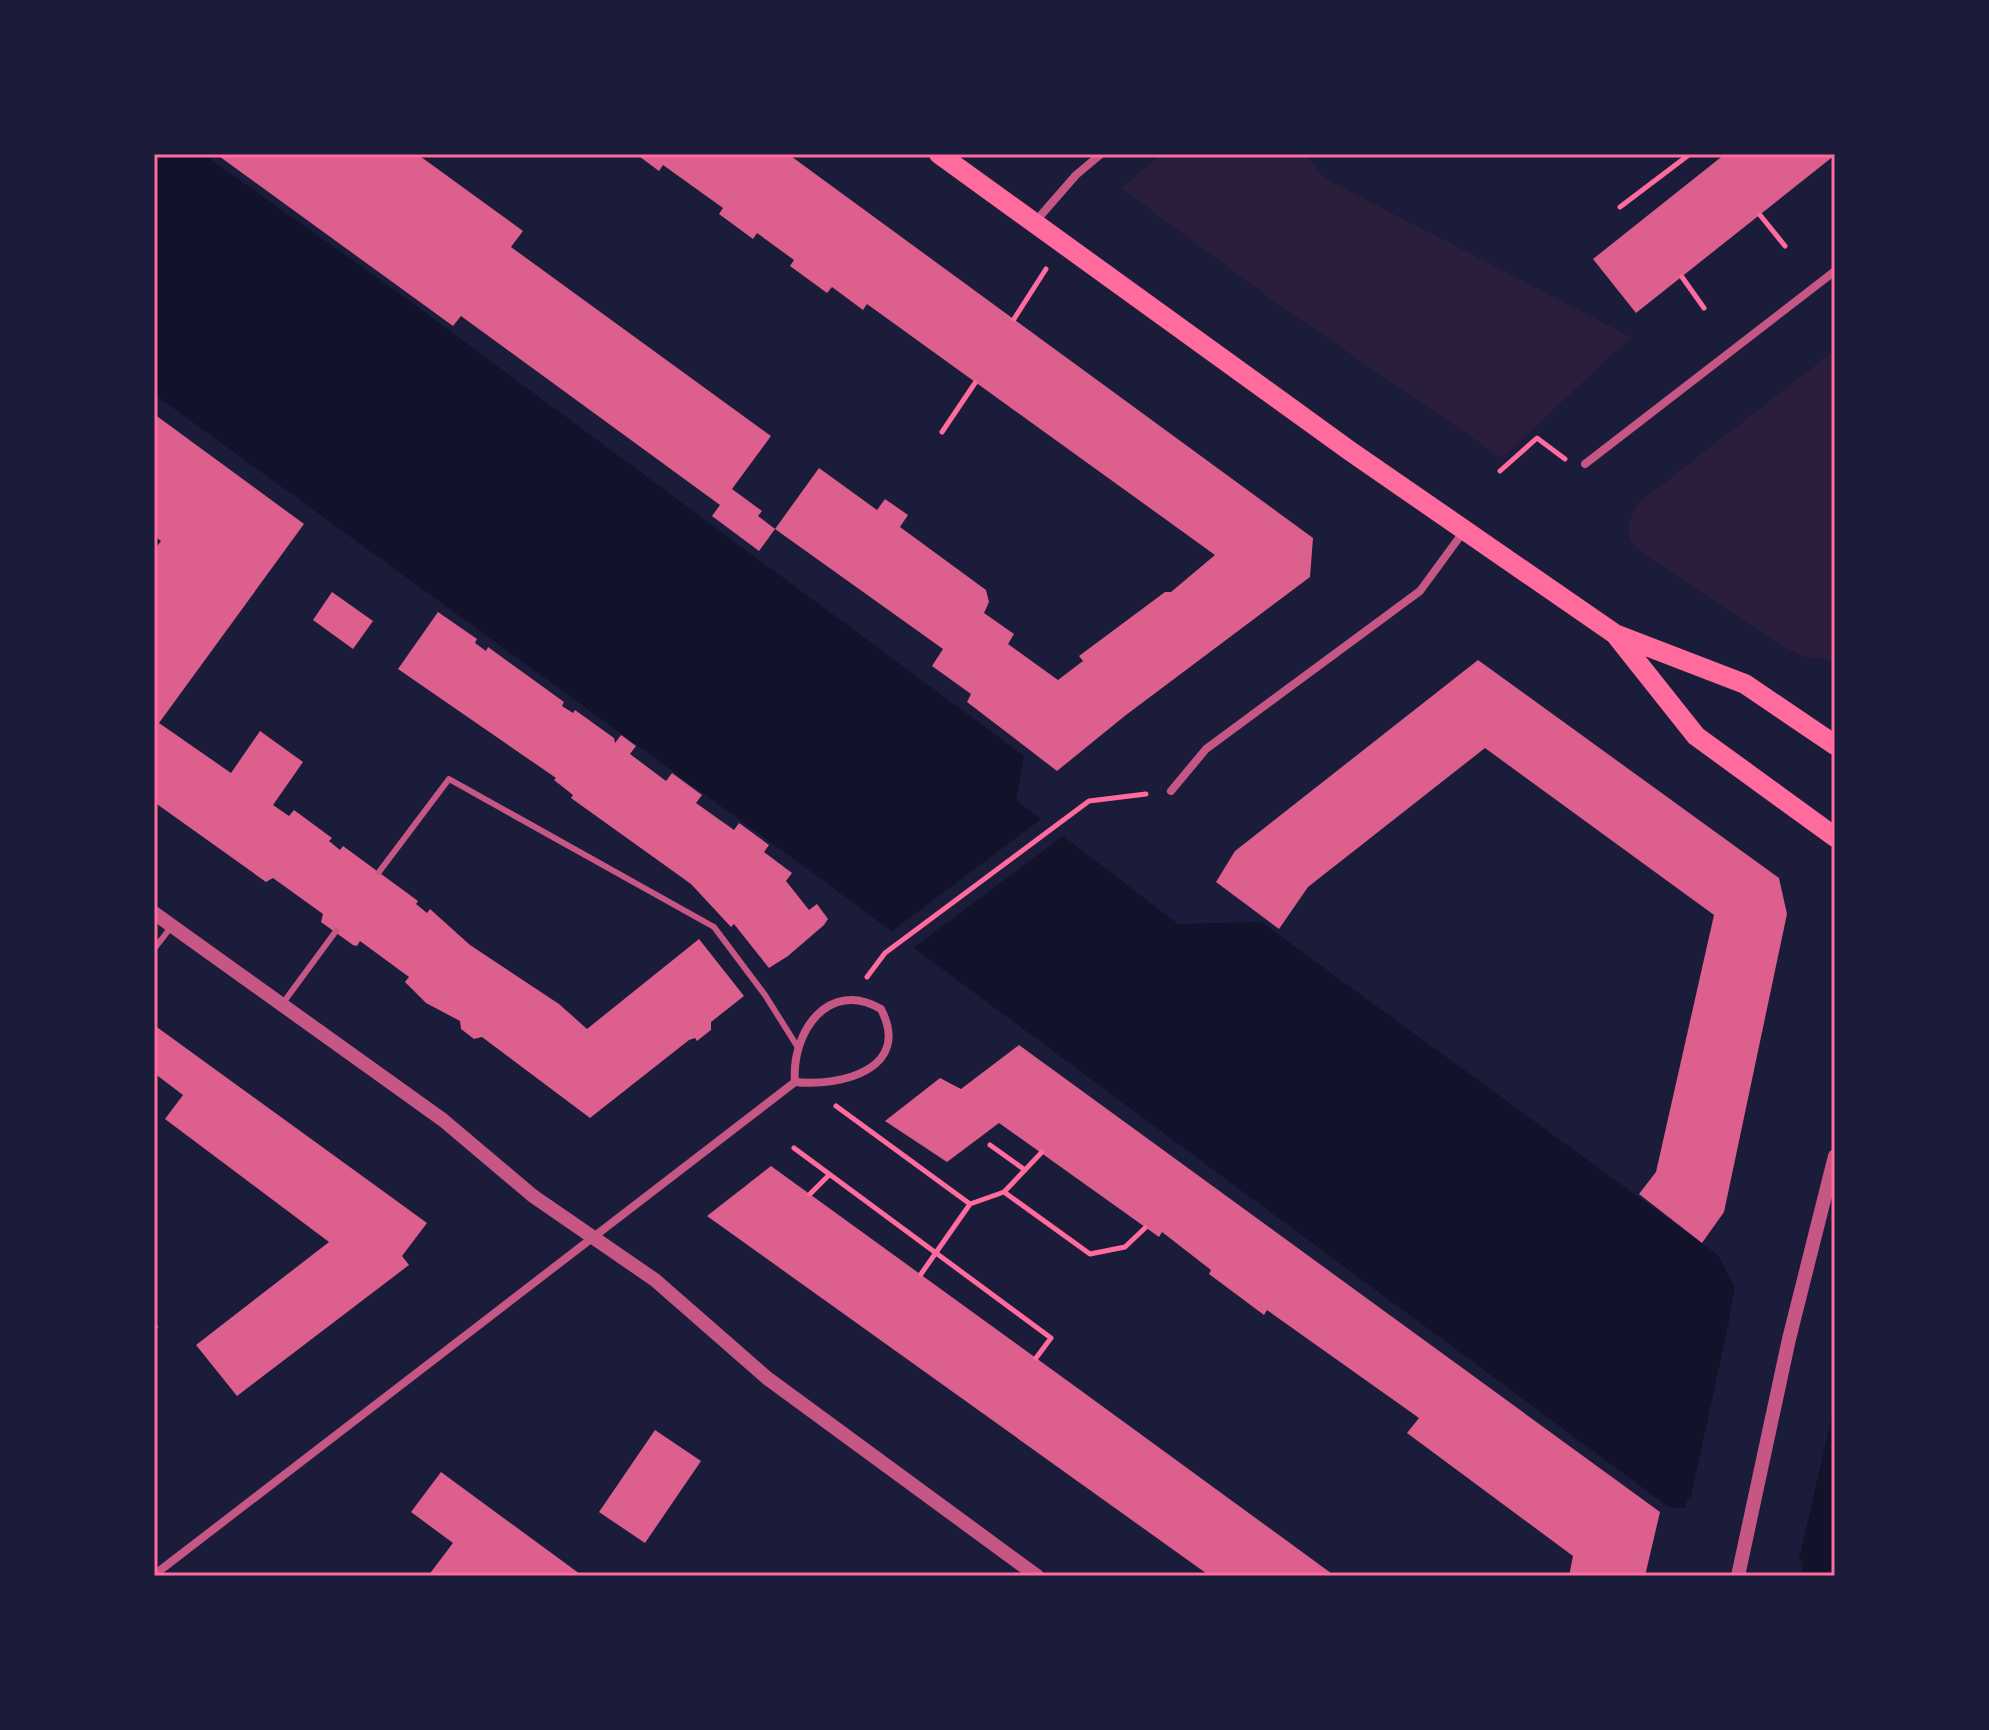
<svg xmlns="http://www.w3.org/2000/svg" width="1989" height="1730" font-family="'Archivo Narrow',sans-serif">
<rect width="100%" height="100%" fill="#1b1b3a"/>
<path fill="#2a1e3b" d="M 1162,154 L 1305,154 L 1324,178 L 1631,337 L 1502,458 L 1285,309 L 1121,188 Z
M 1835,350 L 1835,661 L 1803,656 L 1788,649 L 1640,551 C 1623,536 1627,523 1637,504 Z"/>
<path fill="#12122b" d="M 154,154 L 203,154 L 400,294 L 1024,756 L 1016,800 L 1178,924 L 1261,922 L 1718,1255 L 1735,1288 L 1729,1315 L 1835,1373 L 1835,1576 L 1801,1576 L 1803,1562 L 1688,1498 L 1685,1508 L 1670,1508 L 806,868 L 154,394 Z"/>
<path fill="#1b1b3a" d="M 1044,817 L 1066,834 L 910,950 L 888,934 Z
M 1732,1307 L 1733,1313 L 1835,1369 L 1835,1403 L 1798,1564 L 1689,1506 Z"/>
<path fill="#dd5f8e" d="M 216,154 L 417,154 L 523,231 L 511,247 L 771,436 L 732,489 L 762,511 L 758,516 L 775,529 L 759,551 L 712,516 L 720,505 L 461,316 L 453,326 Z
M 636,154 L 788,154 L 1313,538 L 1310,577 L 1126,715 L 1057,771 L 967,702 L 971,694 L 932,666 L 943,649 L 775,529 L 819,468 L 877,510 L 885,499 L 908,515 L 900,527 L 986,590 L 989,602 L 984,613 L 1014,634 L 1008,644 L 1058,680 L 1083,661 L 1079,656 L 1165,592 L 1171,592 L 1215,555 L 867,304 L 863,310 L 832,287 L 827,293 L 790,266 L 794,260 L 757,233 L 753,239 L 719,214 L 723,208 L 663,165 L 659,171 Z
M 1725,154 L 1835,155 L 1636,313 L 1593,259 Z
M 154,414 L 304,524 L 159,723 L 231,773 L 260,731 L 303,762 L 273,805 L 289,816 L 294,810 L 332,838 L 329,841 L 340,850 L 343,846 L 418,901 L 416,904 L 427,913 L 430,909 L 470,945 L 559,1004 L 587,1029 L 699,939 L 744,996 L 711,1022 L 711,1030 L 697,1041 L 695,1038 L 689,1040 L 590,1118 L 482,1037 L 474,1039 L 461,1029 L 460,1021 L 426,1003 L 405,982 L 409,977 L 360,941 L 357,946 L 353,945 L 321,922 L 323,914 L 273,878 L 266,882 L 154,802 L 154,550 L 161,541 L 154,536 Z
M 332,592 L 373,621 L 353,649 L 313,620 Z
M 438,612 L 477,639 L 475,643 L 486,651 L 488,647 L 564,702 L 562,706 L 573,713 L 575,710 L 614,738 L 615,743 L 621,735 L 636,746 L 630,754 L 666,781 L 672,773 L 702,795 L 696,803 L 734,830 L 739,823 L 769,845 L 764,852 L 792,873 L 786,881 L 809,910 L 817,904 L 828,919 L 824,925 L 788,956 L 769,968 L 734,924 L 731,927 L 691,884 L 571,798 L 573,795 L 554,780 L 556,778 L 398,669 Z
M 1478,660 L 1779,878 L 1787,914 L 1724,1212 L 1702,1243 L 1639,1194 L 1656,1172 L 1714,915 L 1485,748 L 1308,887 L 1279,929 L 1216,882 L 1235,851 Z
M 154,1025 L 427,1223 L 402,1256 L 409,1265 L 237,1396 L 196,1345 L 329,1242 L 165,1119 L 183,1095 L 154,1073 Z
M 1019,1045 L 1660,1512 L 1645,1576 L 1569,1576 L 1573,1556 L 1407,1433 L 1419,1418 L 1267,1310 L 1264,1315 L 1209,1274 L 1211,1270 L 1162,1232 L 1159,1237 L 999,1123 L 947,1162 L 885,1121 L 940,1078 L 961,1089 Z
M 771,1166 L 1076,1387 L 1335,1576 L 1210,1576 L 707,1216 Z
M 655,1430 L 701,1461 L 645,1543 L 599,1512 Z
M 441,1472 L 580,1574 L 578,1576 L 428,1576 L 453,1543 L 411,1512 Z"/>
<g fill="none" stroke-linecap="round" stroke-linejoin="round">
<path stroke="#ff6b9d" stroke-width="5" d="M 1620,207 L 1690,154
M 1760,215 L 1785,246
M 1682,277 L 1704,308
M 1014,319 L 1046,269
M 942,432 L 975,383
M 1500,471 L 1537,438 L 1565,459
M 867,977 L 885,953 L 1089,801 L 1146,794
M 836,1106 L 970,1204 L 1004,1192 L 1090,1254 L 1125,1247 L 1145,1228
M 990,1145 L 1025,1170
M 794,1148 L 1051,1338 L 1036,1358
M 1004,1192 L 1042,1152
M 810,1194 L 829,1175
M 921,1274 L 970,1204"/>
<path stroke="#c65784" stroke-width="6" d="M 379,872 L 449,779 L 714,927 L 765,995 L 797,1046
M 154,949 L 172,926
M 283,1003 L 336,931
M 154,1325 L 155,1327"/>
<path stroke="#c65784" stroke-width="8" d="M 1035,222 L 1076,175 L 1101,154
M 1585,464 L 1835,271
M 1171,791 L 1206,749 L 1420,591 L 1464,531
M 154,1575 L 795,1082 C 841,1087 912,1069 881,1009 C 828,978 791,1033 795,1082"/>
<path stroke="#c65784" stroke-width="14" d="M 154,913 L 443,1120 L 533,1196 L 655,1280 L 767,1378 L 1037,1576
M 1738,1576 L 1789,1339 L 1835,1156"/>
<path stroke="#ff6b9d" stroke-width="20" d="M 939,154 L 1350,451 L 1615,634 L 1745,684 L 1835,745
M 1615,634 L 1696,736 L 1835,837"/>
</g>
<rect width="1989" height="1730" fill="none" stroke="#1b1b3a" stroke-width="312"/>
<rect x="156" y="156" width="1677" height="1418" fill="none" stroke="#ff6b9d" stroke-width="3"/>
</svg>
